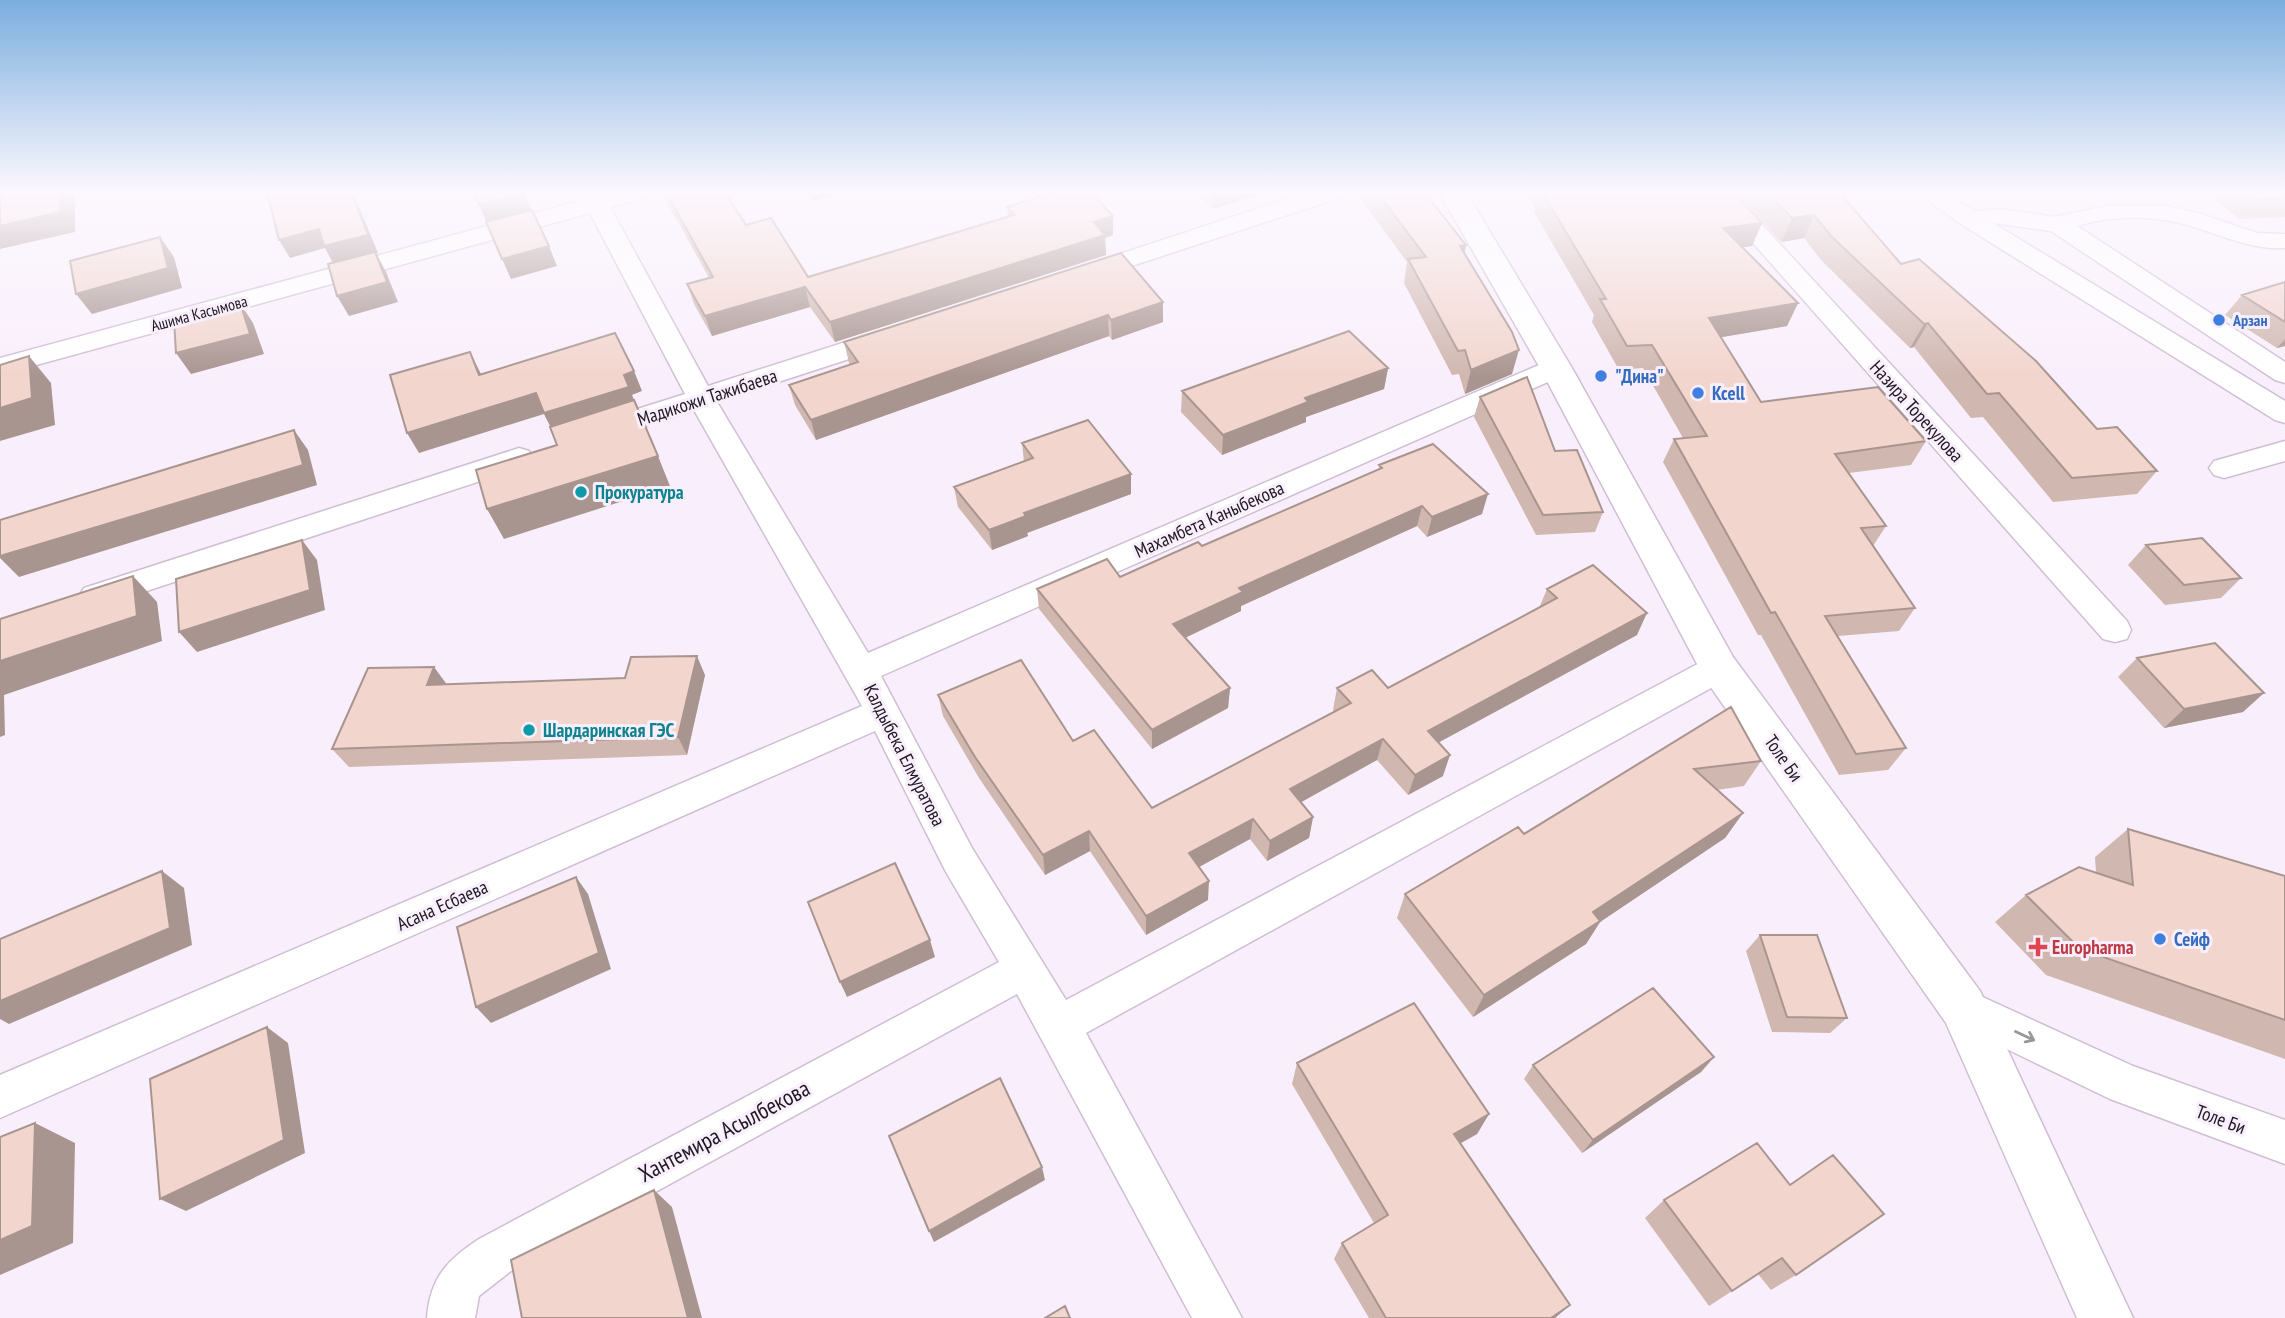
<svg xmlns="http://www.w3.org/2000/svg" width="2285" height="1318" font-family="'PT Sans Narrow',sans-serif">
<rect width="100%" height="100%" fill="#f9effc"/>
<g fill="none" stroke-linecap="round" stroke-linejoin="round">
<defs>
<path id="street" d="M 579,192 L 602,192 L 603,195 L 651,192 L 648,197 L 610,207 L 708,386 L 880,331 L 889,329 L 898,331 L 902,337 L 898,343 L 717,402 L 868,653 L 1546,362 L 1556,360 L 1566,362 L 1569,368 L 1566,374 L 881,676 L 972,848 L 1066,1000 L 1707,659 L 1719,655 L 1731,659 L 1736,668 L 1731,677 L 1086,1033 L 1242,1318 L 1192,1318 L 1017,994 L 511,1271 L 479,1296 L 475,1318 L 427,1318 C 430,1278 447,1260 479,1239 L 999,962 L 946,872 L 875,731 L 0,1118 L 0,1075 L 862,706 L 694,410 L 600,440 L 590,438 L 586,431 L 590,424 L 685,394 L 590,213 L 0,375 L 0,358 L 583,200 Z
M 1309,192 L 1345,192 L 1342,197 L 1092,279 L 1083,281 L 1074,279 L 1071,274 L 1074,269 Z
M 1708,192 L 1732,192 L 2127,621 L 2131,630 L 2127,639 L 2115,642 L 2103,639 Z
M 1916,192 L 1944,192 L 1974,211 L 2002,209 L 2054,217 L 2108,206 L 2165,206 L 2198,213 L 2257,233 L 2285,234 L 2285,248 C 2247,250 2216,232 2180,223 C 2149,215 2107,216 2077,226 L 2285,362 L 2285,383 L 2275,380 L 2051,231 L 1993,223 L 2285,401 L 2285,423 L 2275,420 L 1961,224 Z
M 2285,441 L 2285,461 L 2224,478 L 2214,475 L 2209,468 L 2214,461 Z
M 519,448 L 529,451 L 533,458 L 529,465 L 95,608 L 84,604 L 79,596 L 84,588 Z
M 1963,988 L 2133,1066 L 2285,1120 L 2285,1164 L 2110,1099 L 1949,1021 L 1943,1007 L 1949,993 Z"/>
<path id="secondary" d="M 1439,192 L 1466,192 L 1572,368 L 1733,657 L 1980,991 L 2133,1318 L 2077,1318 L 1946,1023 L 1705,679 L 1540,368 Z"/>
</defs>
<use href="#street" stroke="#cfbed4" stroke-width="3"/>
<use href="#secondary" stroke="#cfbed4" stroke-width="3"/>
<use href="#street" fill="#fff" fill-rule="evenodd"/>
<use href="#secondary" fill="#fff" fill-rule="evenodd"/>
</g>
<path fill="#d0b7b0" d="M 660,192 L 725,192 L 746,225 L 808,277 L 1008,216 L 1007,207 L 1113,216 L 1113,235 L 1105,238 L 1106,255 L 835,342 L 810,307 L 712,336 L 694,304 L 687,284 L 709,278 L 681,227 Z
M 806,192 L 844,192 L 812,201 Z
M 1195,192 L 1267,192 L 1213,209 Z
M 1356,192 L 1424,192 L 1466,245 L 1465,253 L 1512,374 L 1465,394 L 1459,374 L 1452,375 L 1404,283 L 1407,262 Z
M 1523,192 L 1734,192 L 1762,223 L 1752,246 L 1742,247 L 1798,303 L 1787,326 L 1721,337 L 1761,402 L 1926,441 L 1911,465 L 1849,473 L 1886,526 L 1873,546 L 1915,608 L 1899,631 L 1838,636 L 1906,748 L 1888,770 L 1839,775 L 1761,635 L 1758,635 L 1663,462 L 1674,439 L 1683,438 L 1643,368 L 1619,370 L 1592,322 L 1594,315 L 1534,212 L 1535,206 Z
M 1736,192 L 1839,192 L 1901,264 L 2097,429 L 2157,471 L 2137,494 L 2053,502 L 1983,417 L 1971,418 L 1914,347 L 1910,348 L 1821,260 L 1804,238 L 1781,242 Z
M 2207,192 L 2285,192 L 2285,217 L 2239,219 Z
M 1121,253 L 1163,322 L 1112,340 L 1109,336 L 816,440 L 795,405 L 789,385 L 850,365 L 849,363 L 844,342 Z
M 2285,282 L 2285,346 L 2277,348 L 2225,315 L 2242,295 Z
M 1388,368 L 1384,389 L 1306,417 L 1306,422 L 1222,455 L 1181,412 L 1182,391 Z
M 1480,397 L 1555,451 L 1603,512 L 1595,532 L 1536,535 L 1474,417 Z
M 1022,443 L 1131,474 L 1131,494 L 1027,533 L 1028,536 L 992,550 L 958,507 L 954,487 L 1024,462 Z
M 1379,465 L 1482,514 L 1427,537 L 1417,526 L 1241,606 L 1241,611 L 1185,638 L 1230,688 L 1228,708 L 1152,749 L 1039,609 L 1037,589 L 1120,577 L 1202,546 L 1379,469 Z
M 2146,545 L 2241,578 L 2221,598 L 2165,605 L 2128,565 Z
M 1547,589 L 1637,635 L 1439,742 L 1443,776 L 1408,795 L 1377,760 L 1301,802 L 1313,817 L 1309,838 L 1267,861 L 1250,839 L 1199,867 L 1208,900 L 1146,935 L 1090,851 L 1045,875 L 979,778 L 943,716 L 938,695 L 1073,741 L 1152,808 L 1335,712 L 1333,710 L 1337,688 L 1388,688 L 1539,608 Z
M 2137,658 L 2243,712 L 2164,728 L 2118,677 Z
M 705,675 L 687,755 L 349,767 L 332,749 L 446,684 Z
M 1731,707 L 1761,761 L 1744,786 L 1717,790 L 1743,813 L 1725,838 L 1600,922 L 1586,944 L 1473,1017 L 1397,918 L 1405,894 L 1524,834 Z
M 2128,829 L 2285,876 L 2285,1059 L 2046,975 L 1995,922 L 2026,895 L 2096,873 L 2095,857 Z
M 1760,935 L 1847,1018 L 1830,1033 L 1772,1032 L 1746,951 Z
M 1714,1057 L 1701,1072 L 1582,1153 L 1524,1079 L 1533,1065 Z
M 1297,1063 L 1489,1114 L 1477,1134 L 1461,1143 L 1570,1305 L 1555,1318 L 1369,1318 L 1334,1259 L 1342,1243 L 1374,1223 L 1292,1084 Z
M 1790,1185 L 1796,1275 L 1771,1290 L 1758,1274 L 1709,1306 L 1645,1218 L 1664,1200 Z"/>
<path fill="#a99590" d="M 60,192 L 75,192 L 75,232 L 0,249 L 0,226 Z
M 351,192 L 353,192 L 378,253 L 376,253 L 386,272 L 398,302 L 349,316 L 337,296 L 334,265 L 325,248 L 290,258 L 279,240 Z
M 810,192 L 844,192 L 812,201 Z
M 1213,192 L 1267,192 L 1213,209 Z
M 524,193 L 532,211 L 487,223 L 479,205 Z
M 1814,215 L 1804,238 L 1781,242 L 1792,218 Z
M 1113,216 L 1113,235 L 1105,238 L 1106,255 L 835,342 L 830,322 L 1094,222 Z
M 1762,223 L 1752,246 L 1714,251 L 1723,228 Z
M 160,237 L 174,257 L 182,288 L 92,314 L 76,294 Z
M 1466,245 L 1461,268 L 1460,246 Z
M 549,246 L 557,266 L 511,279 L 502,259 Z
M 805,287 L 810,307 L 712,336 L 705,316 Z
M 1163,302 L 1163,322 L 1112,340 L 1111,320 Z
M 240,303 L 253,323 L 264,354 L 191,374 L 176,353 Z
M 1798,303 L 1787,326 L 1699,341 L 1709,318 Z
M 1108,315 L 1109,336 L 816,440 L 811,420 Z
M 1928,323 L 1914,347 L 1910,348 L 1924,324 Z
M 2285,339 L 2285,346 L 2277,348 Z
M 1519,350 L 1512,374 L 1465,394 L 1471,370 Z
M 470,352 L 480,372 L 489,395 L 479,375 Z
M 29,356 L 51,383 L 55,425 L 0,441 L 0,408 Z
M 1388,368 L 1384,389 L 1306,417 L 1306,422 L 1222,455 L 1223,435 L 1305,398 Z
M 634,371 L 642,391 L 632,395 L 637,407 L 554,434 L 544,414 L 419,453 L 407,433 L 536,393 L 624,375 Z
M 294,430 L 308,450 L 317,485 L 19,577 L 0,558 L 0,556 Z
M 658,456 L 670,486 L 504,539 L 487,509 Z
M 1131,474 L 1131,494 L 1027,533 L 1028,536 L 992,550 L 989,530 L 1024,513 Z
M 1488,494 L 1482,514 L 1427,537 L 1432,517 Z
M 1422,506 L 1417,526 L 1241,606 L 1241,611 L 1172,644 L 1173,624 L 1239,588 Z
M 302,540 L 317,560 L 325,610 L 197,652 L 179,632 Z
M 133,576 L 157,602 L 162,641 L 4,695 L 5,735 L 0,737 L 0,661 Z
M 1647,613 L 1637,635 L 1421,752 L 1428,731 Z
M 697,656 L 705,675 L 687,755 L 678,737 Z
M 434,667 L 448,686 L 427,685 Z
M 1230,688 L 1228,708 L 1152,749 L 1152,730 Z
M 2264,693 L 2243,712 L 2164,728 L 2184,709 Z
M 1383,739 L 1377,760 L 1287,810 L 1290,789 Z
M 1450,755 L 1443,776 L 1408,795 L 1415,775 Z
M 1743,813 L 1725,838 L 1600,922 L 1586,944 L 1473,1017 L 1484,995 L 1593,912 Z
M 1313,817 L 1309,838 L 1267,861 L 1270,841 Z
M 1253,819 L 1250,839 L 1188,873 L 1189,853 Z
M 1089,831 L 1090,851 L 1045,875 L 1043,855 Z
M 162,871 L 184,888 L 192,945 L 9,1024 L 0,1019 L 0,1001 Z
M 576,877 L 588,894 L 611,969 L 491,1023 L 476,1007 Z
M 1209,881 L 1208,900 L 1146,935 L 1146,916 Z
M 930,940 L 935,957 L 847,997 L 840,982 Z
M 267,1027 L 288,1043 L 305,1153 L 186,1211 L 160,1199 Z
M 1714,1057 L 1701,1072 L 1582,1153 L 1593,1140 Z
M 1489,1114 L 1477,1134 L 1443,1153 L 1454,1134 Z
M 35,1123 L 75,1143 L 73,1243 L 0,1275 L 0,1240 Z
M 1042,1167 L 1045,1180 L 934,1242 L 929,1231 Z
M 654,1190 L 672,1207 L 702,1318 L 688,1318 Z
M 1570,1305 L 1555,1318 L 1551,1318 Z"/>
<path fill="#f2d5cd" stroke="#a99590" stroke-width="2" d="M 0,192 L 60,192 L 60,212 L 0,226 Z
M 267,192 L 351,192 L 368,235 L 324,246 L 319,229 L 279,240 Z
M 474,192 L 524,192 L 524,193 L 479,205 Z
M 666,192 L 725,192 L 746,225 L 771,218 L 808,277 L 1014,215 L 1007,207 L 1056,192 L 1090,192 L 1113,216 L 1094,222 L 1105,235 L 830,322 L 805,287 L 705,316 L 687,284 L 713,277 Z
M 1377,192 L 1424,192 L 1466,245 L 1460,246 L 1512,332 L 1519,350 L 1471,370 L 1465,350 L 1458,351 L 1408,259 L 1426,257 Z
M 1542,192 L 1734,192 L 1762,223 L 1723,228 L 1798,303 L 1709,318 L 1761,402 L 1878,387 L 1926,441 L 1835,454 L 1886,526 L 1861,528 L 1915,608 L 1825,616 L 1906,748 L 1856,754 L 1775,612 L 1771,613 L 1674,439 L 1707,436 L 1652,345 L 1627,346 L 1600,299 L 1606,299 Z
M 1767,192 L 1839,192 L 1901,264 L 1919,259 L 2036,361 L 2097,429 L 2117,427 L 2157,471 L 2072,478 L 1999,393 L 1987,394 L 1928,323 L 1924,324 L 1832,237 L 1814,215 L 1792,218 Z
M 2245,192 L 2285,192 L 2285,198 L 2254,200 Z
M 532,210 L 549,246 L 502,259 L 486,222 Z
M 160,237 L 168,268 L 76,294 L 70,261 Z
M 375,252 L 387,282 L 337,296 L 328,264 Z
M 1121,253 L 1163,302 L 1111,320 L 1108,315 L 811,420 L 789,385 L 858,362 L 844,342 Z
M 2285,282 L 2285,322 L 2242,295 Z
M 240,303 L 250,334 L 176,353 L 174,320 Z
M 1349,331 L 1388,368 L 1305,398 L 1308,402 L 1223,435 L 1182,391 Z
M 615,333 L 634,371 L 624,375 L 629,387 L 544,413 L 536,393 L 407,433 L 390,375 L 470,352 L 479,375 Z
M 29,356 L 32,398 L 0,408 L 0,365 Z
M 1527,377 L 1555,451 L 1577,450 L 1603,512 L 1543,515 L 1480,397 Z
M 634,400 L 658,456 L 487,509 L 476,470 L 557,445 L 550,427 Z
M 1088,420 L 1131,474 L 1024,513 L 1026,516 L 989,530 L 954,487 L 1033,458 L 1022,443 Z
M 294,430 L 303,465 L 0,556 L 0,520 Z
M 1433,444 L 1488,494 L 1432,517 L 1422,506 L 1239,588 L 1243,592 L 1173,624 L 1230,688 L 1152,730 L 1037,589 L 1107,559 L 1120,577 L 1198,542 L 1202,546 L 1382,468 L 1379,465 Z
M 2202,538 L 2241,578 L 2184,585 L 2146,545 Z
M 302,540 L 310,590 L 179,632 L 176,579 Z
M 1593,565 L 1647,613 L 1428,731 L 1450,755 L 1415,775 L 1383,739 L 1290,789 L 1313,817 L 1270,841 L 1253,819 L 1189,853 L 1209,881 L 1146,916 L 1089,831 L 1043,855 L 975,757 L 938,695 L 1021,660 L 1073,741 L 1094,730 L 1152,808 L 1351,703 L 1337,688 L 1372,670 L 1388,688 L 1557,598 L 1547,589 Z
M 133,576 L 137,616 L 0,661 L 0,619 Z
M 2215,643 L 2264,693 L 2184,709 L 2137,658 Z
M 697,656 L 678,737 L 332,749 L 368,668 L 434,667 L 427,685 L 625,678 L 631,657 Z
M 1731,707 L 1761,761 L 1694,769 L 1743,813 L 1593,912 L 1600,921 L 1484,995 L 1405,894 L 1518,827 L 1524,834 Z
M 2128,829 L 2285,876 L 2285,1020 L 2080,949 L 2026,895 L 2079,867 L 2133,885 Z
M 895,863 L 930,940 L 840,982 L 808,902 Z
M 162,871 L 170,928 L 0,1001 L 0,939 Z
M 576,877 L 599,953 L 476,1007 L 457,927 Z
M 1760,935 L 1817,935 L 1847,1018 L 1787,1017 Z
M 1653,988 L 1714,1057 L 1593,1140 L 1533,1065 Z
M 1414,1003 L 1489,1114 L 1454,1134 L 1570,1305 L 1551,1318 L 1386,1318 L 1342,1243 L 1388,1215 L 1297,1063 Z
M 267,1027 L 284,1140 L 160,1199 L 150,1079 Z
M 1000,1078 L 1042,1167 L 929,1231 L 889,1136 Z
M 35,1123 L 32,1226 L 0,1240 L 0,1137 Z
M 1757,1143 L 1790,1185 L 1833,1155 L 1884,1214 L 1796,1275 L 1782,1258 L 1732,1291 L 1664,1200 Z
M 654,1190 L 688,1318 L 522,1318 L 511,1260 Z
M 1065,1306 L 1070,1318 L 1045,1318 Z"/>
<defs><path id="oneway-shaft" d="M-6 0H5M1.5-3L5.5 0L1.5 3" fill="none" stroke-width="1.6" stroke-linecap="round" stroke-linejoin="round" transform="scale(1.75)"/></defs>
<use stroke="#9a979b" href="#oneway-shaft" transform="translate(2025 1036) rotate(25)"/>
<linearGradient id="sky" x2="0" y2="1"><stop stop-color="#7baedf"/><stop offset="0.51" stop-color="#fcf8fe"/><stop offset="1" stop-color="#fcf8fe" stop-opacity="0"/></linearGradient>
<rect width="2285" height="377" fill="url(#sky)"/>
<g fill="#3f7fe0" stroke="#f9effc" stroke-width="2.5">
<circle cx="2219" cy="320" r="7"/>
<circle cx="1601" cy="376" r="7"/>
<circle cx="1698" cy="393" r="7"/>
<circle cx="2160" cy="939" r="7"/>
</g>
<g fill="#0f9aa8" stroke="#f9effc" stroke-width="2.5">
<circle cx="581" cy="492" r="7"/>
<circle cx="529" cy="730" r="7"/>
</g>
<path fill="#e0444e" stroke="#f9effc" stroke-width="2.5" d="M2034.5 936.5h7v7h7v7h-7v7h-7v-7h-7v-7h7z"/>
<g text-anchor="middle" stroke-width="6" stroke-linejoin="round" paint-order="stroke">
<g font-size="16" fill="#1e1820" stroke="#f9effc">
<text transform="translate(199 313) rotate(-15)" y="6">Ашима Касымова</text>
</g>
<g font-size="16" font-weight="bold" fill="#366cbe" stroke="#f9effc" text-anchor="start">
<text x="2233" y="326">Арзан</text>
</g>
<g font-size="19" font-weight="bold" fill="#366cbe" stroke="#f9effc" text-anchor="start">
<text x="1615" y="383">"Дина"</text>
<text x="1712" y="400">Kcell</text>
<text x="2174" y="946">Сейф</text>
</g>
<g font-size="19" fill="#1e1820" stroke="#f9effc">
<text transform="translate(707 397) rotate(-18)" y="7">Мадикожи Тажибаева</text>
<text transform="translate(1917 411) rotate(48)" y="7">Назира Торекулова</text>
<text transform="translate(1209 519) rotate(-24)" y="7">Махамбета Каныбекова</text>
<text transform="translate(905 755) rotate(63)" y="7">Калдыбека Елмуратова</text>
<text transform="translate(1784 758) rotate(55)" y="7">Толе Би</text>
<text transform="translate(442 905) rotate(-24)" y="7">Асана Есбаева</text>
<text transform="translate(2221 1119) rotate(20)" y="7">Толе Би</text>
</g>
<g font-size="19" font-weight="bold" fill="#0d838f" stroke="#f9effc" text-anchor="start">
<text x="595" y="499">Прокуратура</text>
<text x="543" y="737">Шардаринская ГЭС</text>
</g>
<g font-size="19" font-weight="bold" fill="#be3a42" stroke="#f9effc" text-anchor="start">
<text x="2052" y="954">Europharma</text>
</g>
<g font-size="23" fill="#1e1820" stroke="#f9effc">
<text transform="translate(724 1131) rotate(-28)" y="8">Хантемира Асылбекова</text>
</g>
</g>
</svg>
